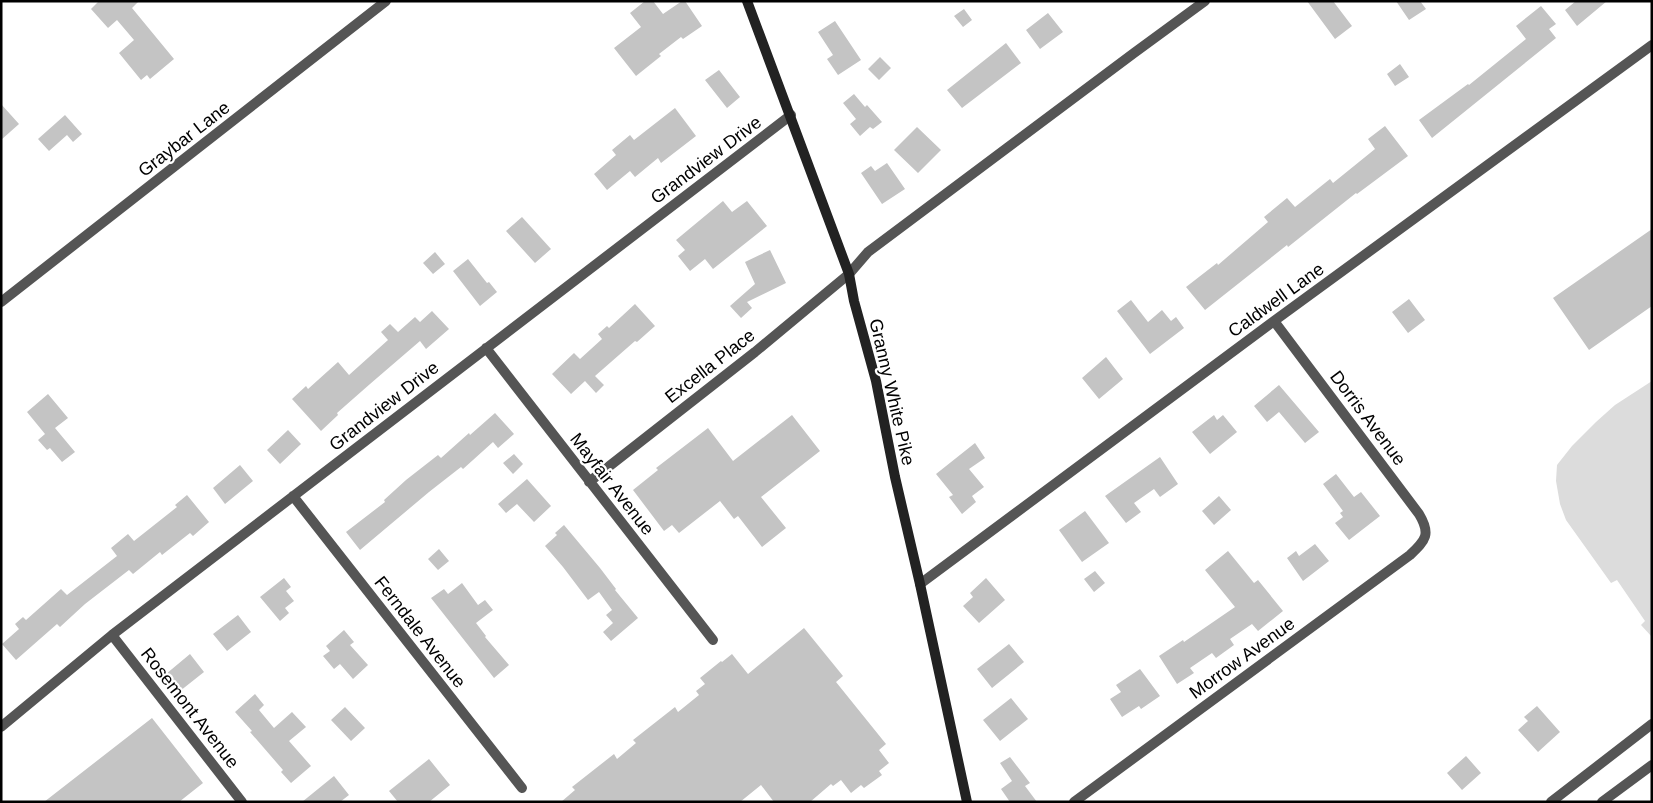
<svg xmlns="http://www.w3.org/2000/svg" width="1653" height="803" font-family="Helvetica,sans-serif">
<rect width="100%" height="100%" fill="#fff"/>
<path fill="#dcdcdc" d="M 1652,381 L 1652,637 L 1641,625 L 1645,621 L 1617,580 L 1611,583 L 1566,520 L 1560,504 L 1556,481 L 1557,465 L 1572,446 L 1596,422 L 1615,405 Z"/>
<path fill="#c4c4c4" d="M 99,1 L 139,1 L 132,8 L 174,59 L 150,79 L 147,75 L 141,80 L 119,53 L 134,40 L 117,20 L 108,28 L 91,9 Z
M 645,1 L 653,1 L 663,14 L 682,1 L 685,1 L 702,26 L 683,39 L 681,37 L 659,54 L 661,56 L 636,76 L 614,48 L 641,27 L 630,13 Z
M 1307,1 L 1333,1 L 1352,26 L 1335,39 Z
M 1396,1 L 1420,1 L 1426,9 L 1409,20 Z
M 1576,1 L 1607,1 L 1577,26 L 1565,10 Z
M 1541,6 L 1556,24 L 1549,29 L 1556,38 L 1432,138 L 1419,120 L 1468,84 L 1469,85 L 1526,39 L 1516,26 Z
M 964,9 L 972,20 L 963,27 L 954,16 Z
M 1048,13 L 1063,32 L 1040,49 L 1026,30 Z
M 835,21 L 861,60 L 838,75 L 827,59 L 833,55 L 818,32 Z
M 1006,43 L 1021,63 L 962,108 L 947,90 Z
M 880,57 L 891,68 L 879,80 L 868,69 Z
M 1400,64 L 1409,77 L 1395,86 L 1387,74 Z
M 719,70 L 740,97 L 727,108 L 705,80 Z
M 854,94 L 865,107 L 867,105 L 882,122 L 873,129 L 870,127 L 860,136 L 850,124 L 856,119 L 843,103 Z
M 1,104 L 19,124 L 1,140 Z
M 675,108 L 696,136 L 661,163 L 658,158 L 635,177 L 630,171 L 607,190 L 594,174 L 616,155 L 612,150 L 630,135 L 634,140 Z
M 65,115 L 82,134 L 73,142 L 67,135 L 49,151 L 38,139 Z
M 1385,126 L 1408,156 L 1357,194 L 1356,193 L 1288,247 L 1287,245 L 1205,310 L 1186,287 L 1217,263 L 1218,265 L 1268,222 L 1264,217 L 1287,198 L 1295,207 L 1330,179 L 1333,183 L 1375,149 L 1368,139 Z
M 917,127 L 941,150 L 918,173 L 894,150 Z
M 887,163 L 905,189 L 882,204 L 861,173 L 871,166 L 875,171 Z
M 723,201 L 732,212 L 747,201 L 767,226 L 713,269 L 705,259 L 690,271 L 678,256 L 685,250 L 676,240 Z
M 522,217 L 551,249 L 535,263 L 506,231 Z
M 1652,229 L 1652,306 L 1589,350 L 1553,298 Z
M 770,250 L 786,283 L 747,302 L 752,308 L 741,318 L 730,306 L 755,284 L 745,262 Z
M 435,252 L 445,264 L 433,274 L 423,263 Z
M 468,259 L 487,283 L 489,282 L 497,292 L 480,306 L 453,271 Z
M 1409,299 L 1425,320 L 1408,333 L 1392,312 Z
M 1131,300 L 1148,322 L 1162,310 L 1171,321 L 1176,317 L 1184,328 L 1150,354 L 1117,311 Z
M 635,304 L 655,326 L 637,342 L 635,341 L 595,376 L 604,385 L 596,393 L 585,381 L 571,394 L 552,374 L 574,353 L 580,359 L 602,339 L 598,334 L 607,326 L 609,328 Z
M 432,311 L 449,329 L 426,349 L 420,341 L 370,384 L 337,413 L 338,415 L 321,431 L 292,399 L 306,386 L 308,389 L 338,362 L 349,375 L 388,340 L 381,332 L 390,324 L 398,332 L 415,317 L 420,322 Z
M 1106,357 L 1123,379 L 1099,399 L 1082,378 Z
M 1279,385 L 1319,432 L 1305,443 L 1279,412 L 1267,422 L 1254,406 Z
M 48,394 L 68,418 L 55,428 L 75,452 L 62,462 L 50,448 L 47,450 L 38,440 L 45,434 L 27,412 Z
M 495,413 L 514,434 L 498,448 L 493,442 L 463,469 L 461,467 L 429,492 L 360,550 L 346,532 L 385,502 L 384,500 L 406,480 L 438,455 L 441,458 L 469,433 L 470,435 Z
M 792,415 L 820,451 L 761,497 L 786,528 L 762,547 L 738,516 L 734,519 L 720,501 L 679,533 L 672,525 L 664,531 L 633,490 L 658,470 L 656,468 L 708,428 L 733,461 Z
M 1214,415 L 1217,420 L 1223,415 L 1237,432 L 1210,454 L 1192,432 Z
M 288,430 L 301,444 L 280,464 L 267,450 Z
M 975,443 L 985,458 L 969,469 L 984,487 L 972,496 L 976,502 L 962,514 L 949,497 L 953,495 L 936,474 Z
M 514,454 L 523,464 L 513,474 L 503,463 Z
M 1160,457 L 1178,484 L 1160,497 L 1154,489 L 1134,503 L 1141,512 L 1126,523 L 1105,496 Z
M 240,465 L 253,481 L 225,504 L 213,488 Z
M 1336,474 L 1354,497 L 1361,492 L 1380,516 L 1349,540 L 1335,523 L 1343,517 L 1340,513 L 1343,511 L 1323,484 Z
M 527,479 L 551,506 L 534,522 L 517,504 L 506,513 L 498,504 Z
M 187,495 L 209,522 L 193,536 L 190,533 L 162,555 L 160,552 L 133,574 L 129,570 L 85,604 L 60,627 L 57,624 L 16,660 L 2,644 L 19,629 L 15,624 L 23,617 L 26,620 L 61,589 L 67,595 L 117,556 L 111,548 L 128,534 L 134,541 L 177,507 L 175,505 Z
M 1219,496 L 1231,510 L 1214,525 L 1202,511 Z
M 1085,511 L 1109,543 L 1082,562 L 1059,530 Z
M 564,525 L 600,568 L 616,589 L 615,590 L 638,618 L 611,641 L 603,632 L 613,623 L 606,615 L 612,610 L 599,592 L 588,600 L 563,567 L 545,546 L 557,535 L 555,533 Z
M 1315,544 L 1329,561 L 1303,581 L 1287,558 L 1296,551 L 1299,556 Z
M 439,549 L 449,561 L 438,570 L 428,559 Z
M 1228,551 L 1254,583 L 1258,580 L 1283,611 L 1258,631 L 1252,624 L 1230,639 L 1234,645 L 1216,658 L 1212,653 L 1190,668 L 1194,673 L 1177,684 L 1159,656 L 1183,640 L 1184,642 L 1235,607 L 1205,570 Z
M 1095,571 L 1105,583 L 1094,592 L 1084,579 Z
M 284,578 L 291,587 L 286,591 L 294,601 L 285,608 L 289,613 L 280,621 L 260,597 Z
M 986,578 L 1005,600 L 979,623 L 963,606 L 973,597 L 970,593 Z
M 462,583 L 478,605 L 485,600 L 493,610 L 476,623 L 486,636 L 485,637 L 509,665 L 494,678 L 431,598 L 444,589 L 448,594 Z
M 238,615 L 251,632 L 227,651 L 213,634 Z
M 804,628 L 843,676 L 836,682 L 886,744 L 879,750 L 889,763 L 879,771 L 882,775 L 864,788 L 861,785 L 851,793 L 841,780 L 833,786 L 831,784 L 810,802 L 774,802 L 761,785 L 740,802 L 561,802 L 575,790 L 572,787 L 614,754 L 617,759 L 636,743 L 633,740 L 675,707 L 678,712 L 699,695 L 696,691 L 705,684 L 700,678 L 721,661 L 722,662 L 732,654 L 748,674 Z
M 344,630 L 354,642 L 350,645 L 368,665 L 353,679 L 340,664 L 334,669 L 323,656 L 330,651 L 326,646 Z
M 1009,644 L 1024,662 L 992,688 L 977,669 Z
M 190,654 L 204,672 L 180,691 L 166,674 Z
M 1140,669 L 1160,696 L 1141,709 L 1139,706 L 1122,717 L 1110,699 L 1121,692 L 1116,685 Z
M 255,694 L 264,705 L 259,710 L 274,728 L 292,712 L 306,727 L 289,741 L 311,766 L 291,783 L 281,772 L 283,770 L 250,732 L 252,731 L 235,712 Z
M 1011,698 L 1028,719 L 1000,741 L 983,720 Z
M 1537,706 L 1560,732 L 1538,752 L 1518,730 L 1528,721 L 1524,717 Z
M 345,707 L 365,728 L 351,741 L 331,720 Z
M 152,718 L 203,783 L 179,802 L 44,802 Z
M 1466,756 L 1481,773 L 1462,790 L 1447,773 Z
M 1010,757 L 1030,783 L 1025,786 L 1037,802 L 1010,802 L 1001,789 L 1012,781 L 1000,763 Z
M 429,759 L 450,785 L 429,802 L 398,802 L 389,791 Z
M 334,776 L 349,795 L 340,802 L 302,802 Z"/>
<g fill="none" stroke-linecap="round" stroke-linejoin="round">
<path stroke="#555" stroke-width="10" d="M 1,302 L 386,1
M 486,348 L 713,640
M 589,482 L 755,352 L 849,274 L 868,252 L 1134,53 L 1205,1
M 293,496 L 522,788
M 920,584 L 1274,321 L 1652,45
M 112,635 L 242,802
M 1,727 L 112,635 L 791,115
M 1074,802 L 1410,555 C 1426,540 1431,534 1419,514 L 1274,321
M 1551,802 L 1652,724
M 1602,802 L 1652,765"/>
<path stroke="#222" stroke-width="10" d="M 747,1 L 849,274 L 854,301 L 876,381 L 895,477 L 920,584 L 967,802"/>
</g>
<g text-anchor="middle" stroke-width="4.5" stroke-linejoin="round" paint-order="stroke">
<g font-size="18" fill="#000" stroke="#fff">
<text transform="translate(184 139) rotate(-38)" y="6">Graybar Lane</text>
<text transform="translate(706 160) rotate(-37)" y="6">Grandview Drive</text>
<text transform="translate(1276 300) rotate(-36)" y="6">Caldwell Lane</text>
<text transform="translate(710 366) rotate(-38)" y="6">Excella Place</text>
<text transform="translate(892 392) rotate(77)" y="6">Granny White Pike</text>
<text transform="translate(384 406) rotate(-38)" y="6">Grandview Drive</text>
<text transform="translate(1368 418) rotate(53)" y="6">Dorris Avenue</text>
<text transform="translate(612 484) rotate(52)" y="6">Mayfair Avenue</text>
<text transform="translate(420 632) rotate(52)" y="6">Ferndale Avenue</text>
<text transform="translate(1242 658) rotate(-36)" y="6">Morrow Avenue</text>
<text transform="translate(190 708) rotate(52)" y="6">Rosemont Avenue</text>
</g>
</g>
<rect width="1653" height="803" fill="none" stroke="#000000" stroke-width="5"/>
</svg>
